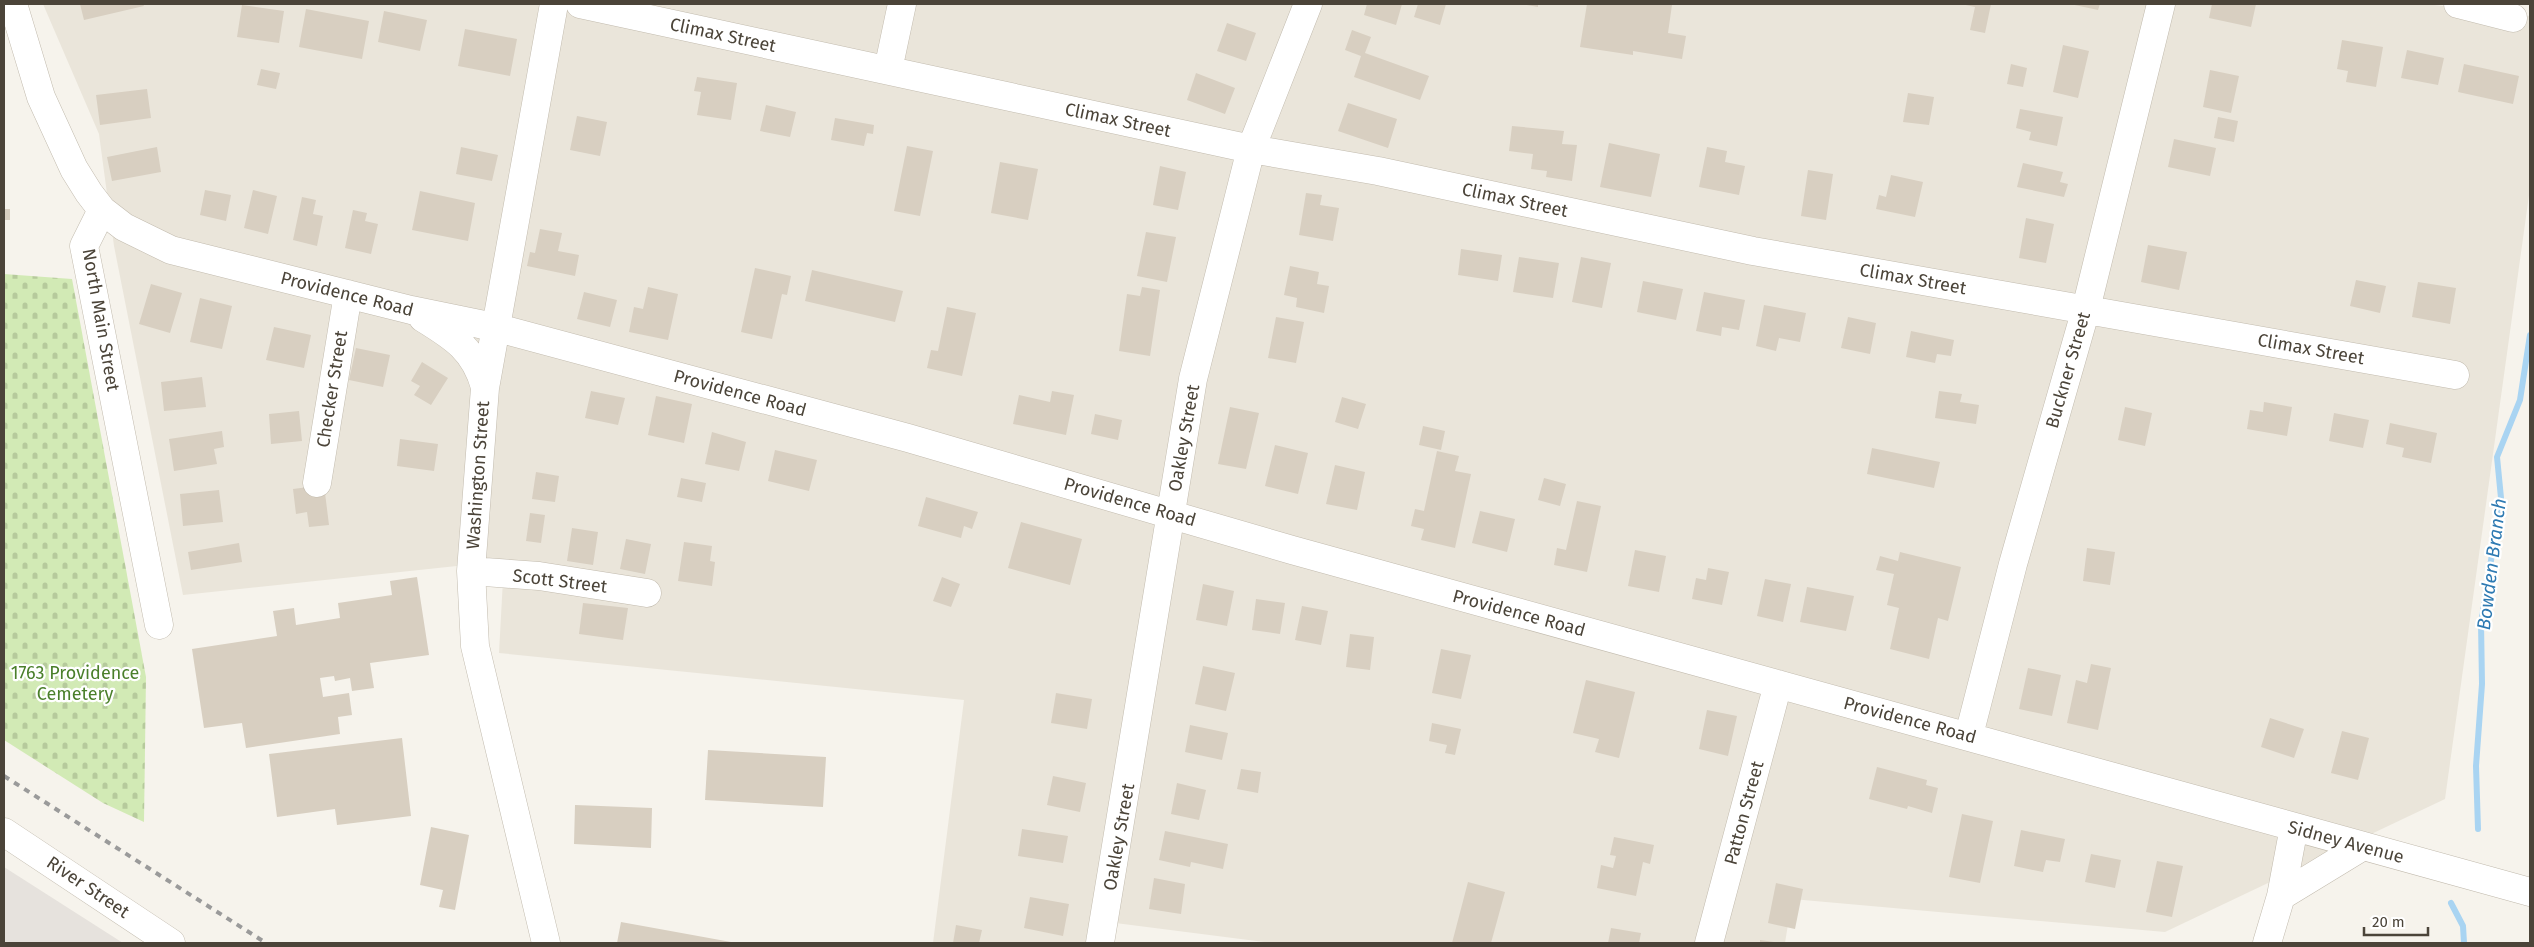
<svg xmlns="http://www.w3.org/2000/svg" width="2534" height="947" font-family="'Fira Sans',sans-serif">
<defs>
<pattern id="cemetery-stones" width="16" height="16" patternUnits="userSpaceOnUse" patternTransform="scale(1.25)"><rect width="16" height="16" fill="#d2eab5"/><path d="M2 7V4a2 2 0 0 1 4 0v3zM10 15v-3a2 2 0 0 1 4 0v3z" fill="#b6ca9c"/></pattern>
</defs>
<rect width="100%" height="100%" fill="#f6f3ec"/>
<path fill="#eae5da" d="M 43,4 L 2426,4 L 2530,16 L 2530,188 L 2445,799 L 2165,932 L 1792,899 L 1785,943 L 1272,943 L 1092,920 L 1088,943 L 933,943 L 964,700 L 499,653 L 504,561 L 183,595 L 114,246 L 99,134 Z"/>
<path fill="#e6e2dd" d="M 4,867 L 123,943 L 4,943 Z"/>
<path fill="url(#cemetery-stones)" d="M 4,274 L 72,279 L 146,677 L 144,822 L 103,803 L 4,740 Z"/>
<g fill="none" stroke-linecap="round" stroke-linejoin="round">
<path stroke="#a9d4f2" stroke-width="6" d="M 2478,829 L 2476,766 L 2482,684 L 2481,623 L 2501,498 L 2497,457 L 2520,400 L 2530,335
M 2451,903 L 2463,926 L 2464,943"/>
</g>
<path fill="#d8cfc1" d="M 80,4 L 143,4 L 144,6 L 84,20 Z
M 1367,4 L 1402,4 L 1396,25 L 1364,15 Z
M 1418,4 L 1446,4 L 1440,25 L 1414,17 Z
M 1522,4 L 1538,4 L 1538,7 Z
M 1587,4 L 1672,5 L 1668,33 L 1686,36 L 1682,59 L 1633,51 L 1633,55 L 1580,47 Z
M 1961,4 L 1991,4 L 1985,33 L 1970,30 L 1975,7 Z
M 2070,4 L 2100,4 L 2098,10 Z
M 2212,4 L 2256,4 L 2251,27 L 2209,18 Z
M 242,5 L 284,11 L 279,43 L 237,37 Z
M 306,9 L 369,21 L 362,59 L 299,47 Z
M 384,11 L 427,20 L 420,51 L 378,42 Z
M 1227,23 L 1256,33 L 1246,61 L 1217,51 Z
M 465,29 L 517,39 L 510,76 L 458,66 Z
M 1352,30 L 1371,37 L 1365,53 L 1429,76 L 1420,100 L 1354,77 L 1361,56 L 1345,50 Z
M 2342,40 L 2383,47 L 2376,87 L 2346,82 L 2348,71 L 2337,69 Z
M 2063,45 L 2089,51 L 2078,98 L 2053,92 Z
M 2407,50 L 2444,58 L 2438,85 L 2401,78 Z
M 2011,64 L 2027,68 L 2023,87 L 2007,84 Z
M 2464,64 L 2519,76 L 2513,104 L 2458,92 Z
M 261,69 L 280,73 L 276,89 L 257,85 Z
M 2210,70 L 2239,76 L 2231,113 L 2203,107 Z
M 1196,73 L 1235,88 L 1225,114 L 1187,100 Z
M 697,77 L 737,83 L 731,120 L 697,115 L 701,92 L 694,91 Z
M 147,89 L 151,118 L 100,125 L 96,95 Z
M 1908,93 L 1934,97 L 1929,125 L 1903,122 Z
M 1348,103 L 1397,119 L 1388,148 L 1338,131 Z
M 766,105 L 796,112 L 790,137 L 760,131 Z
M 2020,109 L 2063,117 L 2057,146 L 2029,140 L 2031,132 L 2016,128 Z
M 577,116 L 607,122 L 600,156 L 570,150 Z
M 2218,117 L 2238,121 L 2234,142 L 2214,138 Z
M 835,118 L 874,125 L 873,134 L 867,133 L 864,146 L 831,140 Z
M 1512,126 L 1564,131 L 1562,144 L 1577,145 L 1572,181 L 1546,177 L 1547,171 L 1531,169 L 1533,154 L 1509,151 Z
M 2174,139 L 2216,148 L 2210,176 L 2168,167 Z
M 1609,143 L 1660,154 L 1651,197 L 1600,187 Z
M 907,146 L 933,151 L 920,216 L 894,211 Z
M 157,147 L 161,172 L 112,181 L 107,157 Z
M 461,147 L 498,155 L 492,181 L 456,174 Z
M 1707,147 L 1727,151 L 1725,162 L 1745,166 L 1739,195 L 1699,187 Z
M 1000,162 L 1038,169 L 1028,220 L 991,213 Z
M 2023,163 L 2063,172 L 2060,182 L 2068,184 L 2064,197 L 2017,187 Z
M 1160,166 L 1186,172 L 1178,210 L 1153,205 Z
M 1808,170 L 1833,174 L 1826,220 L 1801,216 Z
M 1891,175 L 1923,182 L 1915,217 L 1876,209 L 1879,195 L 1886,197 Z
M 205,190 L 231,195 L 226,221 L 200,215 Z
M 253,190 L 277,196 L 268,234 L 244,228 Z
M 420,191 L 475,203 L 468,241 L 412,230 Z
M 1306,193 L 1322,195 L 1320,205 L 1339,208 L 1333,241 L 1299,235 Z
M 302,197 L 316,200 L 313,214 L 323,216 L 317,246 L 293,240 Z
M 4,209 L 10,209 L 10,220 L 4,220 Z
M 353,210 L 367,213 L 365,221 L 378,224 L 371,254 L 345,248 Z
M 2026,218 L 2054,224 L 2046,263 L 2019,258 Z
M 540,229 L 562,233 L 558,251 L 579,255 L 575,276 L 527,266 L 530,252 L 535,253 Z
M 1146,232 L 1176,237 L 1167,282 L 1137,276 Z
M 2148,245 L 2187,252 L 2179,290 L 2141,282 Z
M 1461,249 L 1502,255 L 1498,281 L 1458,275 Z
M 1519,257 L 1559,263 L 1553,298 L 1513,292 Z
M 1581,257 L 1611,263 L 1602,308 L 1572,302 Z
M 1290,266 L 1319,272 L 1317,284 L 1329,286 L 1324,313 L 1296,307 L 1297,298 L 1284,295 Z
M 755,268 L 791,276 L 787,295 L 782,294 L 772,339 L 741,332 Z
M 812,270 L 903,291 L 895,322 L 805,301 Z
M 2356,280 L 2386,286 L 2380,313 L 2350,306 Z
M 1643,281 L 1683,289 L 1676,320 L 1637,312 Z
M 2418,282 L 2456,288 L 2450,324 L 2412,317 Z
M 151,284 L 182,293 L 170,333 L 139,324 Z
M 648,287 L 678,294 L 668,340 L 629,332 L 634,307 L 643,309 Z
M 1142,287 L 1160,290 L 1150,356 L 1119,351 L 1127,294 L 1140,296 Z
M 584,292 L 617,300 L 610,327 L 577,319 Z
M 1704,292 L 1745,300 L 1739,330 L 1722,327 L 1721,336 L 1696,331 Z
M 200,298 L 232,306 L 222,349 L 190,342 Z
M 1764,305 L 1806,313 L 1800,342 L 1779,338 L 1776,351 L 1756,346 Z
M 947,307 L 976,313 L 962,376 L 927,368 L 931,350 L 938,351 Z
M 1276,317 L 1304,322 L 1296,363 L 1268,358 Z
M 1848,317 L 1876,323 L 1870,354 L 1841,348 Z
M 274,327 L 311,335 L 304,368 L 266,360 Z
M 1911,331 L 1954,340 L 1951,356 L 1937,354 L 1935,363 L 1906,357 Z
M 356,348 L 390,355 L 383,387 L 349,380 Z
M 422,362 L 448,378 L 431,405 L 414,395 L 420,386 L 411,381 Z
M 202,377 L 206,407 L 164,411 L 161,382 Z
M 591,391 L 625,398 L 618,425 L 585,418 Z
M 1052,391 L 1074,395 L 1066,435 L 1013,424 L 1019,395 L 1050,402 Z
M 1939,391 L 1962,394 L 1960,402 L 1979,405 L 1976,424 L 1935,418 Z
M 656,396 L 692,404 L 684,443 L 648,435 Z
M 1342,397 L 1366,404 L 1358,429 L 1335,422 Z
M 2264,402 L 2292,407 L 2287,436 L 2247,429 L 2250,410 L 2263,412 Z
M 1230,407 L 1259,413 L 1246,469 L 1218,464 Z
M 2125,407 L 2152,413 L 2145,446 L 2118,440 Z
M 299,411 L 302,441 L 271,444 L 269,414 Z
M 2334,413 L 2369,420 L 2363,448 L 2329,441 Z
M 1095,414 L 1122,420 L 1118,440 L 1091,434 Z
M 2390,423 L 2437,433 L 2431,463 L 2402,457 L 2404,448 L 2386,444 Z
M 1423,426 L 1445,431 L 1441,450 L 1419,445 Z
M 222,431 L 224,447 L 214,449 L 217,464 L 174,471 L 169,439 Z
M 712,432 L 746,442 L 739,471 L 705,464 Z
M 400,439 L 438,444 L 434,471 L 397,466 Z
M 1275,445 L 1308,453 L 1298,494 L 1265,486 Z
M 1872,448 L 1940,462 L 1934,488 L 1867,474 Z
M 775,450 L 817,460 L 809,491 L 768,481 Z
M 1437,451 L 1459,456 L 1455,471 L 1471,474 L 1455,548 L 1421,540 L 1424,529 L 1411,526 L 1415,509 L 1424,511 Z
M 1335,465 L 1365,472 L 1357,510 L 1326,504 Z
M 536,472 L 559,476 L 555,502 L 532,499 Z
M 681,478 L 706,483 L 702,502 L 677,497 Z
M 1544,478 L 1566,484 L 1560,506 L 1538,500 Z
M 324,485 L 329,525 L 309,527 L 307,512 L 296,514 L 293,489 Z
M 219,490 L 223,522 L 183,526 L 180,494 Z
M 926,497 L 978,512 L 972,529 L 964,526 L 961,538 L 918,526 Z
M 1577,501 L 1601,506 L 1587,572 L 1554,565 L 1557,548 L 1566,550 Z
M 1480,511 L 1515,519 L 1507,552 L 1472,543 Z
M 530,513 L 545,515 L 541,543 L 526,541 Z
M 1021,522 L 1082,539 L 1070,585 L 1008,568 Z
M 572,528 L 598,532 L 593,565 L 567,561 Z
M 626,539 L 651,544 L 645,574 L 620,569 Z
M 684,542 L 712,546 L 710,561 L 715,562 L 712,586 L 678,581 Z
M 239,543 L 242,562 L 191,570 L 188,552 Z
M 2087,548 L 2115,552 L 2110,585 L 2083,581 Z
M 1635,550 L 1666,556 L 1659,592 L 1628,586 Z
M 1900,552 L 1961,567 L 1948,621 L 1938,618 L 1929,659 L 1890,649 L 1899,608 L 1887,605 L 1894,574 L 1876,570 L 1880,556 L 1898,561 Z
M 1708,568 L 1729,572 L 1722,605 L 1692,599 L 1696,578 L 1706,580 Z
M 417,577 L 429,655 L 370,663 L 374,688 L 352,691 L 350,678 L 335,681 L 334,676 L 320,678 L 323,697 L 349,693 L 352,715 L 338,717 L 340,734 L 246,748 L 242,723 L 204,728 L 192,649 L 277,636 L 273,611 L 294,608 L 296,625 L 340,618 L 338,603 L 392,595 L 390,581 Z
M 942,577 L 960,584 L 951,607 L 933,601 Z
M 1765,579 L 1791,584 L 1783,622 L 1757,616 Z
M 1203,584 L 1234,591 L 1227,626 L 1196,620 Z
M 1807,587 L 1854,596 L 1846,631 L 1800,622 Z
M 1256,599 L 1285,603 L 1280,634 L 1252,630 Z
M 583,603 L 628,608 L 623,640 L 579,634 Z
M 1302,606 L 1328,611 L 1321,645 L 1295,640 Z
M 1350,634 L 1374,637 L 1370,670 L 1346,667 Z
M 1441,649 L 1471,655 L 1461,699 L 1432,693 Z
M 2091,664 L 2111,668 L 2098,730 L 2067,723 L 2076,680 L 2087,683 Z
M 1203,666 L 1235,673 L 1226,711 L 1195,704 Z
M 2028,668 L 2061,675 L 2052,716 L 2019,709 Z
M 1586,680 L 1635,692 L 1619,758 L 1595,752 L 1599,739 L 1573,733 Z
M 1056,693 L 1092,699 L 1087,729 L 1051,723 Z
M 1707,710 L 1737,716 L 1728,756 L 1699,749 Z
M 2270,718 L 2304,729 L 2294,758 L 2261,747 Z
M 1432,723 L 1461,729 L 1455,755 L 1445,753 L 1447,745 L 1429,741 Z
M 1190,725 L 1228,733 L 1222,760 L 1185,752 Z
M 2342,731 L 2369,738 L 2358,780 L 2331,773 Z
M 402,738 L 411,816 L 337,825 L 335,809 L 277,817 L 269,754 Z
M 708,750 L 826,757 L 823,807 L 705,800 Z
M 1877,767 L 1927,780 L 1926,785 L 1938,788 L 1932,813 L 1908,806 L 1907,809 L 1869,799 Z
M 1241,769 L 1261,772 L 1258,793 L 1237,789 Z
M 1053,776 L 1086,783 L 1080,812 L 1047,805 Z
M 1177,783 L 1206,790 L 1199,820 L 1171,814 Z
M 575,805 L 652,808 L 651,848 L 574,844 Z
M 1962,814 L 1993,821 L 1980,883 L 1949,877 Z
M 431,827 L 469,835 L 455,910 L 439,907 L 443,890 L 420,885 Z
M 1022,829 L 1068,836 L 1063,863 L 1018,856 Z
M 2021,830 L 2065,839 L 2060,862 L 2046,860 L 2043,872 L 2014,866 Z
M 1165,831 L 1228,844 L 1223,869 L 1191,862 L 1190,867 L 1159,860 Z
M 1614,837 L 1654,845 L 1650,864 L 1643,862 L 1636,896 L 1597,888 L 1601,865 L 1613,868 L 1616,856 L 1610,855 Z
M 2091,854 L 2121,860 L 2115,888 L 2085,882 Z
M 2157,861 L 2183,866 L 2172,917 L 2146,912 Z
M 1154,878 L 1185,884 L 1181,914 L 1149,909 Z
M 1468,882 L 1505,892 L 1491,943 L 1452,943 Z
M 1776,883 L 1803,889 L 1795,929 L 1768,923 Z
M 1030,897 L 1069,904 L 1063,936 L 1024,928 Z
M 621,922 L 731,942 L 731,943 L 617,943 Z
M 956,925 L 982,930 L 979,943 L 953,943 Z
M 1611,928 L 1641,933 L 1639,943 L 1608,943 Z
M 1760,940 L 1774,942 L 1774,943 L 1760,943 Z"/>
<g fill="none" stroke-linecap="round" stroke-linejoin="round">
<defs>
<path id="minor" d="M 13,4 L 41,97 L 74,169 L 89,193 L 102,210 L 124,227 L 171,250 L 411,310 L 494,327 L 908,438 L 1292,550 L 2530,892
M 580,4 L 1251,149 L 1378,171 L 1753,251 L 2455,375
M 2458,4 L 2513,18
M 888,70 L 902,4
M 102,210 L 84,246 L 159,625
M 423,318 C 454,337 475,350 485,387
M 317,483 L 348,294
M 471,571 L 539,576 L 647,593
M 1969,735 L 2013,564 L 2086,309 L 2161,4
M 4,832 L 171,943
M 2281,896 L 2294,827
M 546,943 L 475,646 L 471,571 L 485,388 L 554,4
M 1100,943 L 1193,379 L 1251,149 L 1308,4
M 1709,943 L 1778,684
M 2267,943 L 2281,896 L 2363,846"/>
</defs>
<use href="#minor" stroke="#c2bbae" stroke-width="29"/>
<use href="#minor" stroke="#fff" stroke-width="28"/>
<path stroke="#9a9a9a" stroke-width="4" stroke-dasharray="6 6" stroke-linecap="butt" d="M 4,776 L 266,943"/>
</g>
<g text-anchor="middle" stroke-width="4.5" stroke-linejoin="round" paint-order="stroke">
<g font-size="18" fill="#4b4439" stroke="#fff">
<text transform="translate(723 35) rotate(12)" y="6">Climax Street</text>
<text transform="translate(1118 120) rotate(12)" y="6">Climax Street</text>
<text transform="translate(1515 200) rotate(12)" y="6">Climax Street</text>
<text transform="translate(1913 279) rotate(10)" y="6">Climax Street</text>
<text transform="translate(347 294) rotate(14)" y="6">Providence Road</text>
<text transform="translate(101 320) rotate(80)" y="6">North Main Street</text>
<text transform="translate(2311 349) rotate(10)" y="6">Climax Street</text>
<text transform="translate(2068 370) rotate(-74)" y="6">Buckner Street</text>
<text transform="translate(332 389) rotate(-81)" y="6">Checker Street</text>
<text transform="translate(740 393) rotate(15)" y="6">Providence Road</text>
<text transform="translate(1184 438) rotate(-80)" y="6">Oakley Street</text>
<text transform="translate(478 475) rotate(-86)" y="6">Washington Street</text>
<text transform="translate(1130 502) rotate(16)" y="6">Providence Road</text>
<text transform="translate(560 581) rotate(7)" y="6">Scott Street</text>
<text transform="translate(1519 613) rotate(15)" y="6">Providence Road</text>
<text transform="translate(1910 720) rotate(15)" y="6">Providence Road</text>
<text transform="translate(1744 813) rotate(-75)" y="6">Patton Street</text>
<text transform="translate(1119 837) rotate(-80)" y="6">Oakley Street</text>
<text transform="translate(2346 842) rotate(15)" y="6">Sidney Avenue</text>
<text transform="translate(88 887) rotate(34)" y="6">River Street</text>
</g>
<g font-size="18" fill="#4a7f2a" stroke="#fff">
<text x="75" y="679">1763 Providence<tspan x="75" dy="21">Cemetery</tspan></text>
</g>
<g font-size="19" font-style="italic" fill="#2e7ab2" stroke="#fff">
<text transform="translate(2491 564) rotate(-83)" y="7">Bowden Branch</text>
</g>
</g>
<rect width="2534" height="947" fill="none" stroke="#4b4439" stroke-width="10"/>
<path d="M2364 927v8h64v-8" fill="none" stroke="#4b4439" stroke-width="2.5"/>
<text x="2372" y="927" font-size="15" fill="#4b4439" stroke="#ffffff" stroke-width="4" paint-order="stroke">20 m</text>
</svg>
